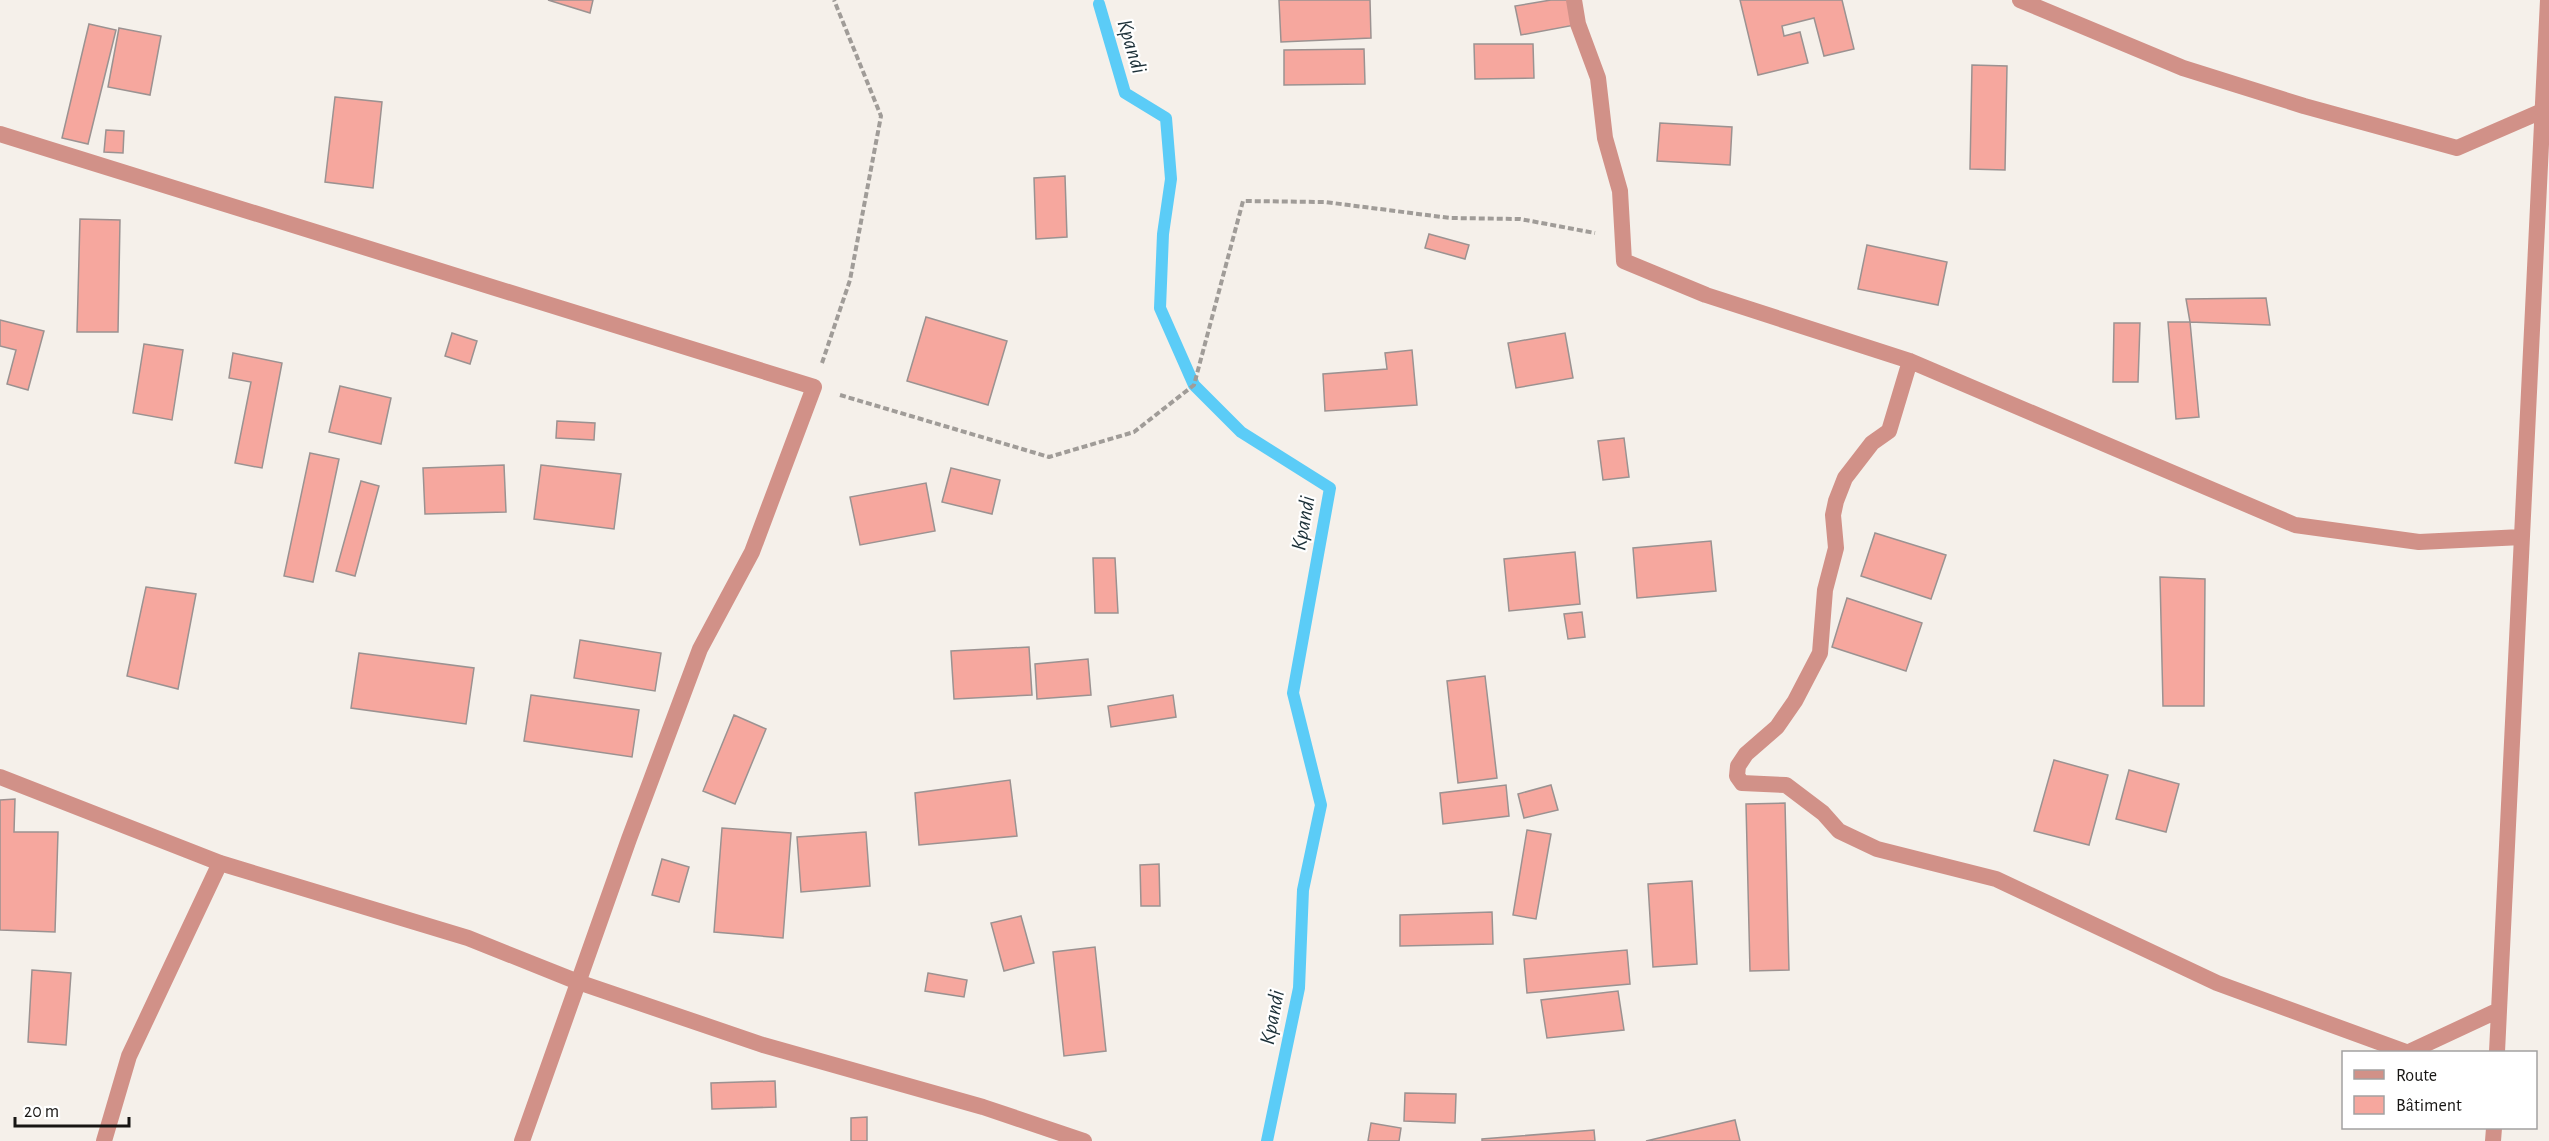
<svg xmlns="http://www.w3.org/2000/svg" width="2549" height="1141" font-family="'Alegreya Sans',sans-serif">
<rect width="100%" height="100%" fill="#f5f0ea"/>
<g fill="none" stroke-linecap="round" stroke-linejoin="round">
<path stroke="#5bccf7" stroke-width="12" d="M 1099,4 L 1125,93 L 1166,118 L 1171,179 L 1163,234 L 1160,308 L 1194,385 L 1241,432 L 1330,488 L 1293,693 L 1321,805 L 1303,890 L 1299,988 L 1267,1141"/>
</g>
<path fill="#f6a79e" stroke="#9b9291" stroke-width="1.5" d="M 548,0 L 593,0 L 590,13 Z
M 1279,0 L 1370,0 L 1371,38 L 1281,42 Z
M 1551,0 L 1570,0 L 1575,25 L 1521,35 L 1515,6 Z
M 1740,0 L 1842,0 L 1854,49 L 1824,56 L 1814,18 L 1782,26 L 1784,36 L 1800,32 L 1808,63 L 1758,75 Z
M 89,24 L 116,30 L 88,144 L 62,138 Z
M 119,28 L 161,36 L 150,95 L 108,87 Z
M 1474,44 L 1533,44 L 1534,78 L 1475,79 Z
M 1364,49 L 1365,84 L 1284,85 L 1284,50 Z
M 1972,65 L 2007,66 L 2005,170 L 1970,169 Z
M 335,97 L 382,102 L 373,188 L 325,182 Z
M 1660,123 L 1732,127 L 1730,165 L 1657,161 Z
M 106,130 L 124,131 L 123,153 L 104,152 Z
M 1065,176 L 1067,237 L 1036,239 L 1034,178 Z
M 80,219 L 120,220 L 118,332 L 77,332 Z
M 1429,234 L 1469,245 L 1465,259 L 1425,248 Z
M 1867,245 L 1947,262 L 1938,305 L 1858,289 Z
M 2266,298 L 2270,325 L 2190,322 L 2186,299 Z
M 926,317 L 1007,341 L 988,405 L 907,381 Z
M 0,320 L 44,331 L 28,390 L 7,384 L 16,350 L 0,346 Z
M 2168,322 L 2190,322 L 2199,417 L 2176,419 Z
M 2114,323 L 2140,323 L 2138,382 L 2113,382 Z
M 452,333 L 477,341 L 470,364 L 445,356 Z
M 1565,333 L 1573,378 L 1516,388 L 1508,343 Z
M 144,344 L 183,350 L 172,420 L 133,413 Z
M 1412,350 L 1417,405 L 1325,411 L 1323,374 L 1387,369 L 1385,353 Z
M 233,353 L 282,363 L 262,468 L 235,463 L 251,382 L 229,378 Z
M 340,386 L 391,398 L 381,444 L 329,432 Z
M 557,421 L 595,423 L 594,440 L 556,438 Z
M 1624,438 L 1629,477 L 1603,480 L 1598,441 Z
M 310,453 L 339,459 L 313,582 L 284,576 Z
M 504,465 L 506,512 L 425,514 L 423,468 Z
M 541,465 L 621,474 L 614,529 L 534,519 Z
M 951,468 L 1000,480 L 992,514 L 942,502 Z
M 361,481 L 379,486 L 355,576 L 336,571 Z
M 926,483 L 935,531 L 860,545 L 850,497 Z
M 1875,533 L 1946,555 L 1931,599 L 1861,576 Z
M 1711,541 L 1716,591 L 1637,598 L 1633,548 Z
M 1575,552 L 1580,604 L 1509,611 L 1504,559 Z
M 1093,558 L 1115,558 L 1118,613 L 1095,613 Z
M 2160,577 L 2205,579 L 2204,706 L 2163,706 Z
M 146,587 L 196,594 L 178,689 L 127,676 Z
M 1847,598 L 1922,623 L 1906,671 L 1832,647 Z
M 1582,612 L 1585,637 L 1568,639 L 1564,614 Z
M 580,640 L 661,653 L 655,691 L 574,678 Z
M 1029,647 L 1032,695 L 954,699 L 951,651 Z
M 359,653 L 474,668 L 466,724 L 351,708 Z
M 1088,659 L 1091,695 L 1037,699 L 1035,664 Z
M 1485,676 L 1497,778 L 1458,783 L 1447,681 Z
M 531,695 L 639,710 L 632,757 L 524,741 Z
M 1173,695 L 1176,717 L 1111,727 L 1108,706 Z
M 734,715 L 766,729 L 735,804 L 703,791 Z
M 2054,760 L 2108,775 L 2089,845 L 2034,831 Z
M 2129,770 L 2179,784 L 2166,832 L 2116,819 Z
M 1010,780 L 1017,836 L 919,845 L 915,793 Z
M 1506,785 L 1509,816 L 1443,824 L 1440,793 Z
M 1551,785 L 1558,810 L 1524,818 L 1518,794 Z
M 15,799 L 14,832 L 58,832 L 55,932 L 0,930 L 0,800 Z
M 1785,803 L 1789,970 L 1750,971 L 1746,804 Z
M 722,828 L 791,833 L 783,938 L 714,932 Z
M 1527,830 L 1551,834 L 1536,919 L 1513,915 Z
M 866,832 L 870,886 L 801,892 L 797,837 Z
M 662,859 L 689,867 L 679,902 L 652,895 Z
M 1159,864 L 1160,906 L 1141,906 L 1140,865 Z
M 1692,881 L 1697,964 L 1653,967 L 1648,884 Z
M 1492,912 L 1493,944 L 1400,946 L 1400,915 Z
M 1021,916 L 1034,963 L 1004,971 L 991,923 Z
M 1095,947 L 1106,1051 L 1064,1056 L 1053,952 Z
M 1627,950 L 1630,984 L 1527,993 L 1524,959 Z
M 32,970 L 71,973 L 66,1045 L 28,1042 Z
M 928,973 L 967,980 L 964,997 L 925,991 Z
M 1618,991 L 1624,1030 L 1547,1038 L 1541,1000 Z
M 775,1081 L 776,1107 L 712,1109 L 711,1083 Z
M 1405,1093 L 1456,1094 L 1455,1123 L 1404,1121 Z
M 867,1117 L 867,1141 L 851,1141 L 851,1118 Z
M 1735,1120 L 1740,1141 L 1646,1141 Z
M 1371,1123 L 1401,1128 L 1399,1141 L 1368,1141 Z
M 1594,1130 L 1595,1141 L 1482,1141 L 1482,1139 Z"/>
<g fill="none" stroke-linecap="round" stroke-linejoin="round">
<path stroke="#a09c98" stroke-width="4" stroke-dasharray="6 3" stroke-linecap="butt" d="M 822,363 L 850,280 L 881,116 L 834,0
M 840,395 L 1049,457 L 1134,432 L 1194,385 L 1243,201 L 1325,202 L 1450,218 L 1520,219 L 1595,233"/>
<path stroke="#d19188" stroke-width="16" d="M 1574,0 L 1578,24 L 1598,78 L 1605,138 L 1620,191 L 1624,261 L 1706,295 L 1910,361 L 2295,525 L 2419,542 L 2522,537
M 2020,0 L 2183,68 L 2304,106 L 2457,148 L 2542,111
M 0,134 L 814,387 L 752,552 L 700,649 L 629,839 L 522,1141
M 1910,361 L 1889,431 L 1872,443 L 1845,478 L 1836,501 L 1833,515 L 1836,548 L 1825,590 L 1820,653 L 1795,701 L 1777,727 L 1746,754 L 1738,766 L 1737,776 L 1742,783 L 1786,785 L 1823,813 L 1839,831 L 1877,849 L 1996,879 L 2217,983 L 2406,1052
M 0,777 L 220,863 L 468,938 L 578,982 L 763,1045 L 983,1107 L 1084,1141
M 2409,1052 L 2499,1010
M 2497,1052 L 2548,0
M 104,1141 L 129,1056 L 220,863
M 2493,1141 L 2494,1128"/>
</g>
<g text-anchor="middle" stroke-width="4.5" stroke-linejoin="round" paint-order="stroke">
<g font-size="22" font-style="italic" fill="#1c3038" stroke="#fff">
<text transform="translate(1133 46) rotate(73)" y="8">Kpandi</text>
<text transform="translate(1302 523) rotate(-80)" y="8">Kpandi</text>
<text transform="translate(1271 1017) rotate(-79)" y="8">Kpandi</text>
</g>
</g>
<rect x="2342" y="1051" width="195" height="78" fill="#ffffff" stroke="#a2a1a1" stroke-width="1.5"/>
<rect x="2354" y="1070" width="30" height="9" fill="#d19188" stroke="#a2a1a1" stroke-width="1.5"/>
<text x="2396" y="1081" font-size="18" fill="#171513">Route</text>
<rect x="2354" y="1096" width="30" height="18" fill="#f6a79e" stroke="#a2a1a1" stroke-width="1.5"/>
<text x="2396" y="1111" font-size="18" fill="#171513">Bâtiment</text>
<path d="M15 1117v9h114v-9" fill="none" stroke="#171513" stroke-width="3"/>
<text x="24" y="1117" font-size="18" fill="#171513" stroke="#ffffff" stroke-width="4.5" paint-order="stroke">20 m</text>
</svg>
